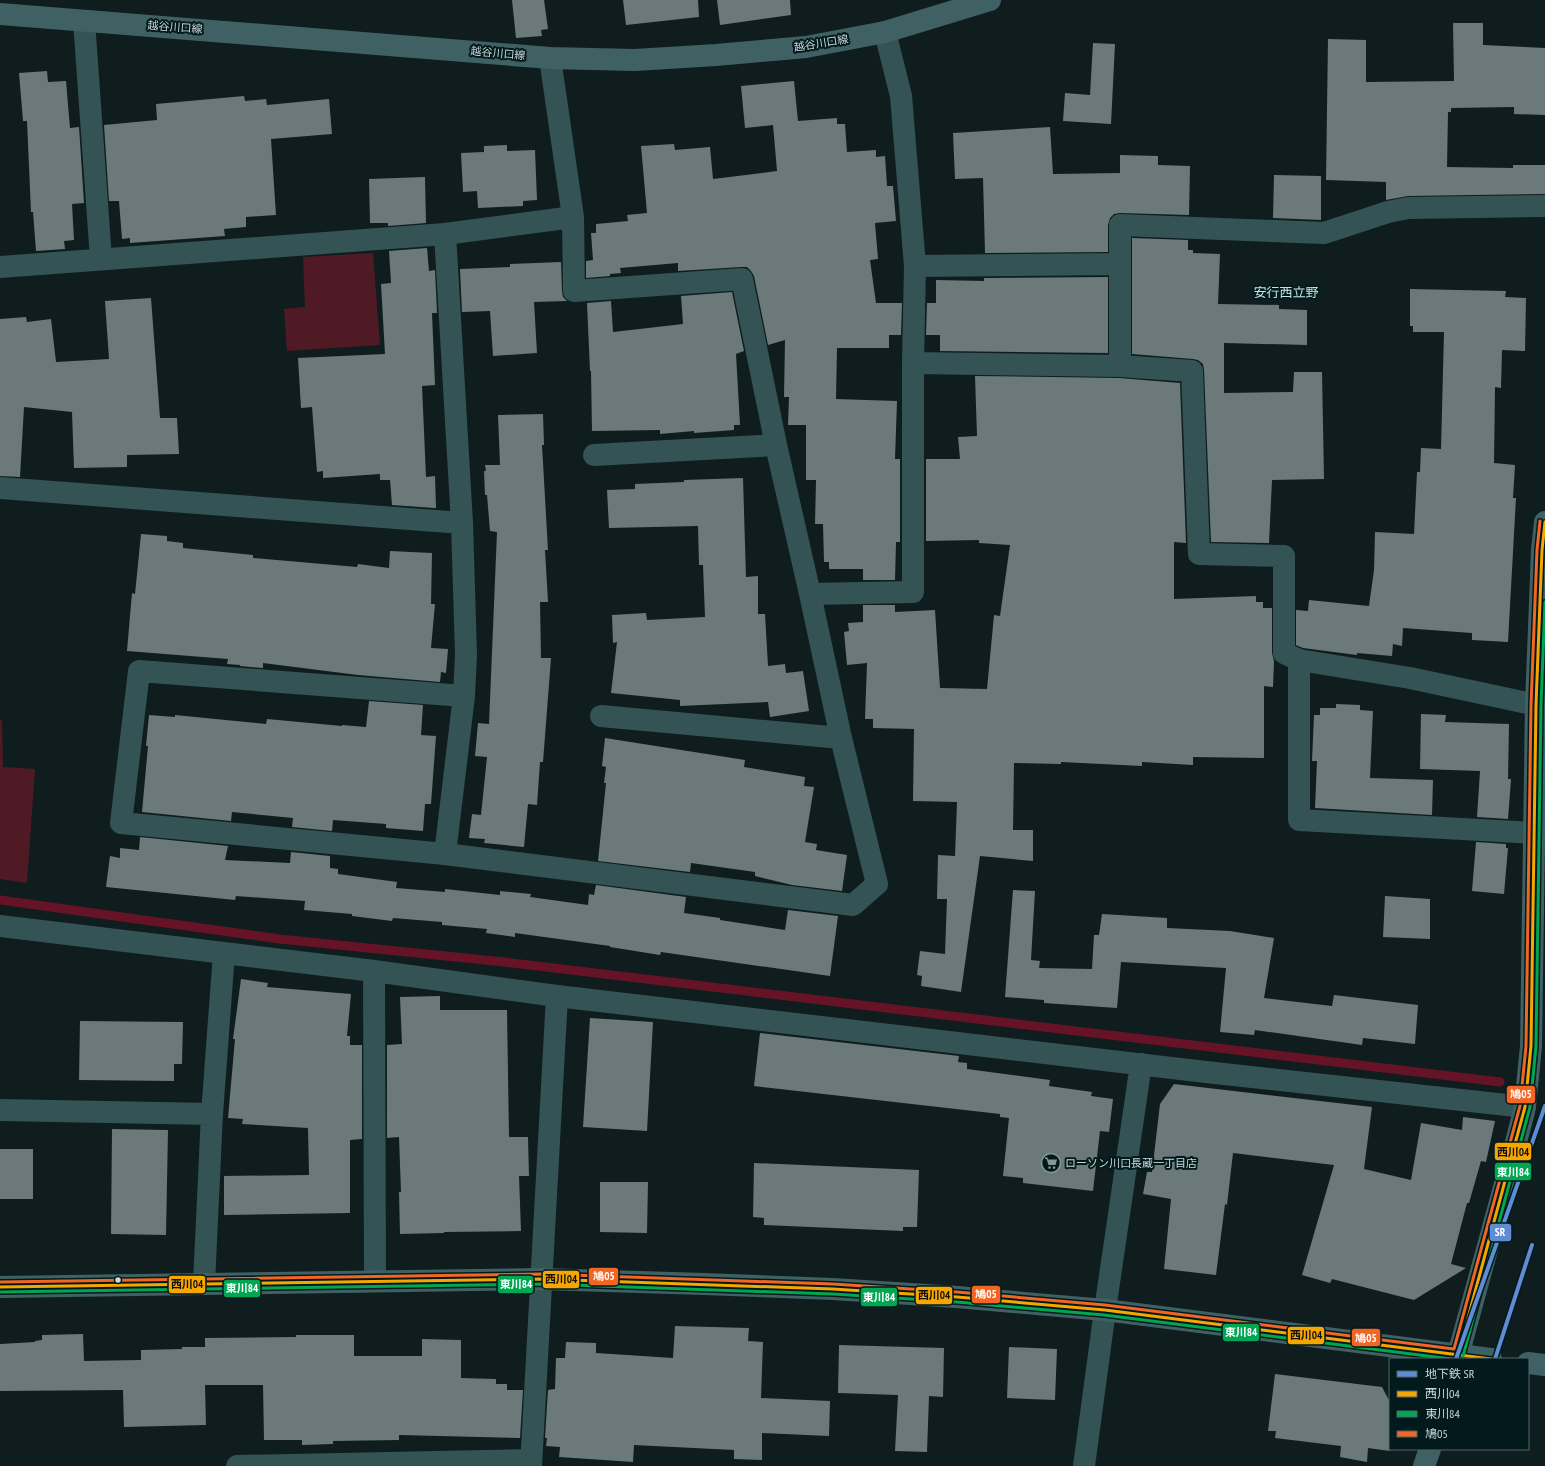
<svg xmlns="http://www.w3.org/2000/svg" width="1545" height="1466" font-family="'PT Sans Narrow','Noto Sans JP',sans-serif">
<rect width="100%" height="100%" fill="#0f1d1f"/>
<path fill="#501a24" d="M 373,253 L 380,345 L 287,351 L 284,309 L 305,307 L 303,257 Z
M 0,720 L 2,720 L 3,767 L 35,769 L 27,883 L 0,879 Z"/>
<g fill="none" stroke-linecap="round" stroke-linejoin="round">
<path stroke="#671327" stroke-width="9" d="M 0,900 L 280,939 L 504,962 L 1500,1082"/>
</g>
<path fill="#6c797a" d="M 512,0 L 544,0 L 548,29 L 541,30 L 542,36 L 516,38 Z
M 623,0 L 698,0 L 699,17 L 626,25 Z
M 717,0 L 790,0 L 791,15 L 720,25 Z
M 1453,23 L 1483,23 L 1483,45 L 1545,48 L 1545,115 L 1514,114 L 1514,107 L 1451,108 L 1451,112 L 1448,112 L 1447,167 L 1513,168 L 1513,165 L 1545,165 L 1545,194 L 1408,196 L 1386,200 L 1386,182 L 1326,180 L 1328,39 L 1366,40 L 1366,82 L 1454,81 Z
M 1093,43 L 1115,44 L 1111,124 L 1063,121 L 1065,93 L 1090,95 Z
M 47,71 L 48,82 L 66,81 L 70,128 L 79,127 L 84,203 L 72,204 L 74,240 L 64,241 L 65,249 L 36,251 L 33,212 L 31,212 L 27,121 L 23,121 L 19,73 Z
M 794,81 L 798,121 L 837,118 L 837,124 L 845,124 L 847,152 L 876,150 L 876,157 L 885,156 L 887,186 L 893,186 L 896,221 L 875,223 L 878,259 L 870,260 L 876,303 L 902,303 L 901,335 L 889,335 L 889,348 L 837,348 L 836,399 L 897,401 L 895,459 L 900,459 L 900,542 L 896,542 L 895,580 L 863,580 L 863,569 L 829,569 L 829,562 L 824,562 L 823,524 L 815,524 L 816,480 L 806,480 L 806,425 L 788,425 L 789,397 L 784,397 L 785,340 L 768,345 L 754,276 L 751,271 L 747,267 L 741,267 L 678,271 L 678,263 L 620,268 L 621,273 L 610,274 L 610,276 L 586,278 L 586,261 L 593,260 L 591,233 L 596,233 L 596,224 L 628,221 L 627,215 L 647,213 L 641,146 L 674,144 L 675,150 L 710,147 L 713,179 L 777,171 L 773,125 L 745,128 L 741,86 Z
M 244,96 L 245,101 L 266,99 L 267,105 L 329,99 L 332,134 L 271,139 L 276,215 L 246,217 L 246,227 L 224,229 L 225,236 L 130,243 L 130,238 L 122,239 L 119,201 L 109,201 L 104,125 L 157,120 L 156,104 Z
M 1050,127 L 1053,174 L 1120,173 L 1120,155 L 1158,156 L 1158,165 L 1190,166 L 1189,215 L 1120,213 L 1114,214 L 1110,218 L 1108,225 L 1108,252 L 985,253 L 983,178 L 955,179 L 953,133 Z
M 507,145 L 507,151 L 535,150 L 537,200 L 523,201 L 523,206 L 478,208 L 477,191 L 463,192 L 461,153 L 484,152 L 484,146 Z
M 1274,175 L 1321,176 L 1321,220 L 1273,218 Z
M 425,177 L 426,223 L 388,226 L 388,223 L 370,223 L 369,179 Z
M 1132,238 L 1188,240 L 1188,250 L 1193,250 L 1193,253 L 1220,254 L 1218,304 L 1279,305 L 1279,309 L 1307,310 L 1307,345 L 1224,343 L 1224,393 L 1293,392 L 1294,372 L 1322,372 L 1324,479 L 1272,480 L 1269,543 L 1211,542 L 1204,370 L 1203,364 L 1198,360 L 1193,359 L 1132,354 Z
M 427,248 L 429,271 L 435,270 L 437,313 L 432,313 L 435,385 L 422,386 L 426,477 L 435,476 L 436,508 L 434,508 L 392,505 L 390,480 L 380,480 L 380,474 L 323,478 L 323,471 L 317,472 L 312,407 L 301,408 L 298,358 L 385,354 L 381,284 L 391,283 L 389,251 Z
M 561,262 L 562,291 L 563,297 L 567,301 L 534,302 L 537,353 L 493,356 L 490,311 L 462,312 L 460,269 L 510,267 L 510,264 Z
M 1108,277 L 1108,353 L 940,351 L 940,335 L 926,335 L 927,303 L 936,303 L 936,280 L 984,281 L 984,278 Z
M 1410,289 L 1506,291 L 1505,297 L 1526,298 L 1525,351 L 1502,350 L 1501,388 L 1495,387 L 1494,463 L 1515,465 L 1513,498 L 1516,498 L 1508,642 L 1472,640 L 1472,633 L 1403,628 L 1402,646 L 1393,644 L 1392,656 L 1357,653 L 1357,655 L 1303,648 L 1296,645 L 1296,610 L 1308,611 L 1309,600 L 1369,606 L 1374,570 L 1375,532 L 1414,534 L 1417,472 L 1420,472 L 1421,448 L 1441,449 L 1444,332 L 1413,332 L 1413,326 L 1410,326 Z
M 732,292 L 744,351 L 736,354 L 740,425 L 734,425 L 734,430 L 694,433 L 694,431 L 660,434 L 660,430 L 592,431 L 591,371 L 590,371 L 587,303 L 611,301 L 613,332 L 683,324 L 681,296 Z
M 151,298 L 160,418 L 177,418 L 179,454 L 127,455 L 127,467 L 74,468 L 72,412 L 24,407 L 20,477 L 0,476 L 0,319 L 26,317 L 27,322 L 51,319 L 56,362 L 109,359 L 105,301 Z
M 975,376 L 1119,378 L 1180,383 L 1186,543 L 1174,542 L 1174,599 L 1256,596 L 1256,602 L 1263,602 L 1263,608 L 1272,608 L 1272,653 L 1274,661 L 1273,687 L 1264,686 L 1264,758 L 1193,757 L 1193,765 L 1142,762 L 1142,766 L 1061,762 L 1061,764 L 1014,763 L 1013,830 L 1033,830 L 1033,861 L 980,856 L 961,992 L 921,986 L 922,976 L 917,975 L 920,951 L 945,954 L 947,899 L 937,899 L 938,855 L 955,856 L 957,802 L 913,801 L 914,729 L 873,728 L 873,719 L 865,719 L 867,663 L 847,665 L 844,632 L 849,631 L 848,623 L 863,622 L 863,605 L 895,605 L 895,612 L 935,610 L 940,688 L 987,689 L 994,615 L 1000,616 L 1010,545 L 979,543 L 979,540 L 926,541 L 926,459 L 960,459 L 958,437 L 977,436 Z
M 543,414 L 544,445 L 542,445 L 548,550 L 545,550 L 548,602 L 540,602 L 541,658 L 551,658 L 543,762 L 540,762 L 537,805 L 528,804 L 524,847 L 484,843 L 485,839 L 469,838 L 472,814 L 481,815 L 487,757 L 475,756 L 478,723 L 489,724 L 497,532 L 490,531 L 487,495 L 485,495 L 484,471 L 486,471 L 485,465 L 500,465 L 498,415 Z
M 743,478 L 746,577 L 758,576 L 758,614 L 765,614 L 768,666 L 785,664 L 786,673 L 803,671 L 809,711 L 770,717 L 768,702 L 680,706 L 680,700 L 611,693 L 617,642 L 613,643 L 612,615 L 646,613 L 647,620 L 705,617 L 703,565 L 699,565 L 698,526 L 609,528 L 607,490 L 635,489 L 635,484 L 684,482 L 684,480 Z
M 141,534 L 167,536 L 167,541 L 183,543 L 183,548 L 253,555 L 253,558 L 357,567 L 358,564 L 389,568 L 390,551 L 432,553 L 431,604 L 435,604 L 431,648 L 448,649 L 446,673 L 441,672 L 440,682 L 358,675 L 263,663 L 263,668 L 240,666 L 240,665 L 227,664 L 228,659 L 127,651 L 132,593 L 135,594 Z
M 369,701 L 423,705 L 421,735 L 436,736 L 431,804 L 425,804 L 423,831 L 386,828 L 386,824 L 333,820 L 332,831 L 292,827 L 293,818 L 232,812 L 231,821 L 142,812 L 148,746 L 146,746 L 149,715 L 175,717 L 175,715 L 266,724 L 267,719 L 342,726 L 342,725 L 366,727 Z
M 1336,704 L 1360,705 L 1360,710 L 1373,711 L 1370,778 L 1433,780 L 1432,815 L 1315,808 L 1317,761 L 1312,761 L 1314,715 L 1320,715 L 1320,708 L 1336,708 Z
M 1421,714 L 1446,715 L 1445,722 L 1509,724 L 1508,779 L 1511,779 L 1508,819 L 1477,817 L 1480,771 L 1420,769 Z
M 605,738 L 745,760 L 744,767 L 805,777 L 804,786 L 814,787 L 805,842 L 817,844 L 816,850 L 847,855 L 842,891 L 792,885 L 755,876 L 755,872 L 691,863 L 690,872 L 598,861 L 606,783 L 604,783 L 606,767 L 602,766 Z
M 140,837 L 228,846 L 225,860 L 290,863 L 291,852 L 330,856 L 330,868 L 338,869 L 338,874 L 397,882 L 396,888 L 445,892 L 445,889 L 500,895 L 500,891 L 531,894 L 530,897 L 588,905 L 589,894 L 594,895 L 596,885 L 686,897 L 684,913 L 720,918 L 720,920 L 785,930 L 788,910 L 838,916 L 830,976 L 661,952 L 660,955 L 610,947 L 610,946 L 515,933 L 515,937 L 486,933 L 487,929 L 442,925 L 442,922 L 393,918 L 392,921 L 352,916 L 352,914 L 304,910 L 305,901 L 236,896 L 235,900 L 106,887 L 110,856 L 120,858 L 120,848 L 139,850 Z
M 1476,842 L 1506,844 L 1506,848 L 1508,848 L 1504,894 L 1472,891 Z
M 1013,890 L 1035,891 L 1031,960 L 1040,961 L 1039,968 L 1092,969 L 1094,935 L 1099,935 L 1102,914 L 1167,918 L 1167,928 L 1230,931 L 1274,938 L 1264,998 L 1332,1006 L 1334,995 L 1418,1005 L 1415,1044 L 1363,1038 L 1362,1045 L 1255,1030 L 1254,1035 L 1220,1032 L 1226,968 L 1121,962 L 1117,1008 L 1044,1003 L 1044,1000 L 1005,997 Z
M 1385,896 L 1430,899 L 1430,939 L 1383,937 Z
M 241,979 L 268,983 L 267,987 L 351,994 L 347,1036 L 350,1036 L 350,1045 L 362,1045 L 362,1139 L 350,1140 L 350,1213 L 224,1215 L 224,1176 L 309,1175 L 308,1128 L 242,1124 L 243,1119 L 228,1118 L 235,1039 L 233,1039 Z
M 440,996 L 440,1010 L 507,1010 L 509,1137 L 528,1137 L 529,1176 L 519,1176 L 521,1231 L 444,1232 L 444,1233 L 400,1234 L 399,1192 L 401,1192 L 399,1137 L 387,1138 L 387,1045 L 402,1044 L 400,997 Z
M 590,1018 L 653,1022 L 647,1131 L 583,1127 Z
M 80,1021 L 183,1022 L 182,1064 L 174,1064 L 174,1081 L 79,1080 Z
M 760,1033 L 959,1056 L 958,1062 L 967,1063 L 967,1069 L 1050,1080 L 1049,1086 L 1092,1092 L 1091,1096 L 1113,1099 L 1109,1132 L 1100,1131 L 1093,1191 L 1023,1183 L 1023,1178 L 1003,1176 L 1009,1118 L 1000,1117 L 1000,1114 L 754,1086 Z
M 1174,1084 L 1372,1107 L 1364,1169 L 1411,1180 L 1421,1123 L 1462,1130 L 1463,1117 L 1495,1121 L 1486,1162 L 1481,1161 L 1469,1203 L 1467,1203 L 1451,1264 L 1466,1268 L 1414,1300 L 1332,1279 L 1330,1283 L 1302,1275 L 1334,1165 L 1233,1153 L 1227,1205 L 1225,1204 L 1216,1275 L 1164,1269 L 1171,1199 L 1143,1194 L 1147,1172 L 1152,1172 L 1160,1104 Z
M 112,1129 L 168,1130 L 166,1235 L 111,1234 Z
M 0,1149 L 33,1149 L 33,1199 L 0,1199 Z
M 754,1163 L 919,1170 L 917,1227 L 903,1227 L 903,1231 L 764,1225 L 764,1218 L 753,1217 Z
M 600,1182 L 648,1182 L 647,1233 L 600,1232 Z
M 675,1326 L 749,1328 L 748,1341 L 763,1342 L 761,1398 L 830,1401 L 829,1436 L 762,1433 L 762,1460 L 734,1459 L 734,1450 L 634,1445 L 633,1462 L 559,1457 L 560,1447 L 546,1446 L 547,1438 L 545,1438 L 548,1390 L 555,1389 L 556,1358 L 565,1358 L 566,1342 L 596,1343 L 596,1353 L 673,1358 Z
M 83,1334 L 84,1361 L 141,1360 L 141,1350 L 182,1349 L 182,1347 L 205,1347 L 205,1338 L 296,1337 L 296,1335 L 354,1335 L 354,1356 L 422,1356 L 422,1339 L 461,1340 L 461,1378 L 496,1379 L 496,1384 L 507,1384 L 507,1390 L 523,1390 L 520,1438 L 399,1435 L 399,1440 L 333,1441 L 333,1444 L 302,1445 L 302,1440 L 264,1440 L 263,1385 L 205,1385 L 206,1425 L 124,1427 L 123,1390 L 0,1391 L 0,1344 L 35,1342 L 35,1341 L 42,1340 L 42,1335 Z
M 839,1345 L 944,1348 L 943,1397 L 929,1396 L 927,1452 L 895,1451 L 898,1395 L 838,1393 Z
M 1009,1347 L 1057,1349 L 1055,1400 L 1007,1398 Z
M 1275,1374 L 1382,1387 L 1390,1402 L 1390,1451 L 1368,1448 L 1367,1462 L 1340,1457 L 1341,1446 L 1275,1438 L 1276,1431 L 1268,1431 Z"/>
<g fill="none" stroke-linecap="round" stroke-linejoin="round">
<path stroke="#345355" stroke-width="22" d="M 84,21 L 101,259
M 915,266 L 1120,264
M 0,267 L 445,234
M 913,363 L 1120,366 L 1192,371 L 1199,554 L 1284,556 L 1284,653 L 1299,660 L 1410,678 L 1536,705
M 1120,366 L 1120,225 L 1324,233 L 1388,212 L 1408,208 L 1545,206
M 594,455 L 776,445
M 0,488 L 462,523
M 810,594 L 913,592 L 913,363 L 915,266 L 901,96 L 885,32
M 1299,660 L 1299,820 L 1535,833
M 464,696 L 139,671 L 121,823 L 445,854 L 853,905 L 877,884 L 841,738 L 810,594 L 776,445 L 742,279 L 574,291 L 573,217 L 550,58
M 601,716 L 841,738
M 445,854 L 464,696 L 466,654 L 462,523 L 445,234 L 573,217
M 0,926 L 374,971 L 557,996 L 1206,1072 L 1525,1107
M 374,971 L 375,1281
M 0,1110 L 212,1114
M 204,1283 L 212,1114 L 224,953
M 237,1466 L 531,1460
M 531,1466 L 557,996
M 1084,1466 L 1105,1310 L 1141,1064"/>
<path stroke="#406164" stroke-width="22" d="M 0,14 L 550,58 L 635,60 L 716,55 L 806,47 L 885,32 L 990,0
M 0,1287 L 542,1279 L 704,1284 L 833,1289 L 957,1297 L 1105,1310 L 1491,1359
M 1457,1359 L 1511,1162 L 1525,1107 L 1531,1046 L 1536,705 L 1542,550 L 1545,522
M 1528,1363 L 1545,1365
M 1424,1466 L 1430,1449"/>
<defs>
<path id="bus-1" d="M 0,1287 L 542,1279 L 833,1289 L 957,1297 L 1105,1310 L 1491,1359
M 1458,1355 L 1525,1107 L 1531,1046 L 1536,705 L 1542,550 L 1545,522"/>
<path id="bus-2" d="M 0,1292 L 542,1284 L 833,1294 L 957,1302 L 1104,1315 L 1451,1359
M 1463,1356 L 1530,1107 L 1536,1046 L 1541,705 L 1545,602"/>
<path id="bus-3" d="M 0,1282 L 542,1274 L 833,1284 L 957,1292 L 1105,1305 L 1454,1349 L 1520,1106 L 1526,1046 L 1531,705 L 1537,550 L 1540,521"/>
</defs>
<use href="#bus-1" stroke="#021a1c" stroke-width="6"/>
<use href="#bus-2" stroke="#021a1c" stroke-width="6"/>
<use href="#bus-3" stroke="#021a1c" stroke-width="6"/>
<use href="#bus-1" stroke="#f7a600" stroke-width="3"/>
<use href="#bus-2" stroke="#00a651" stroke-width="3"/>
<use href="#bus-3" stroke="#f26522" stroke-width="3"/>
<defs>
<path id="metro-1" d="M 1456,1359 L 1545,1106
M 1495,1359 L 1532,1245"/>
</defs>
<use href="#metro-1" stroke="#021a1c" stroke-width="7"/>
<use href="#metro-1" stroke="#5f8cd2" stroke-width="4"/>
</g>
<defs>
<symbol id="supermarket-ring" viewBox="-11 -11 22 22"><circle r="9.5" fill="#021a1c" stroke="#899798" stroke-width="1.5"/><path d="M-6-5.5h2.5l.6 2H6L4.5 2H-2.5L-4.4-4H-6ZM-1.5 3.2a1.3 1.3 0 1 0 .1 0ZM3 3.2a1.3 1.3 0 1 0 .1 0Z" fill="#899798"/></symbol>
</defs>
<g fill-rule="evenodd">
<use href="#supermarket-ring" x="1040" y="1152" width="22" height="22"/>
</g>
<circle fill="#cad8d9" stroke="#021a1c" stroke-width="1.5" cx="118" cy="1280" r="3.5"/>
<g text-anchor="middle" stroke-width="4" stroke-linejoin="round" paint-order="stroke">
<g font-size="11" fill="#cad8d9" stroke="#021a1c">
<text transform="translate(175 27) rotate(4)" y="4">越谷川口線</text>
<text transform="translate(821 43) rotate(-9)" y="4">越谷川口線</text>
<text transform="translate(498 53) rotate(5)" y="4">越谷川口線</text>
</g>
<g font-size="11" fill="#cad8d9" stroke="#021a1c" text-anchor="start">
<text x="1065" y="1167">ローソン川口長蔵一丁目店</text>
</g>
<g font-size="13" fill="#c6e3e6" stroke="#021a1c">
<text x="1286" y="297">安行西立野</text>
</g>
</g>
<g stroke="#021a1c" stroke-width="1.5">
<rect x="1506" y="1085" width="30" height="19" rx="4" fill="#f26522"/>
<rect x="1494" y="1142" width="38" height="19" rx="4" fill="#f7a600"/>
<rect x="1494" y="1162" width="38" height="19" rx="4" fill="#00a651"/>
<rect x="1489" y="1223" width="23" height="19" rx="4" fill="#5f8cd2"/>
<rect x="588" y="1267" width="31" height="19" rx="4" fill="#f26522"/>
<rect x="542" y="1270" width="38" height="19" rx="4" fill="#f7a600"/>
<rect x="168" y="1275" width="38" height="19" rx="4" fill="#f7a600"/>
<rect x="497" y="1275" width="37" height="19" rx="4" fill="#00a651"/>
<rect x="223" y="1279" width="38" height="19" rx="4" fill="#00a651"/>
<rect x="971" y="1285" width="30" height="19" rx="4" fill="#f26522"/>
<rect x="915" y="1286" width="38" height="19" rx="4" fill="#f7a600"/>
<rect x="860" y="1287" width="38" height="20" rx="4" fill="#00a651"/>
<rect x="1222" y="1323" width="38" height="19" rx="4" fill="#00a651"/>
<rect x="1287" y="1326" width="38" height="19" rx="4" fill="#f7a600"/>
<rect x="1351" y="1328" width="30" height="19" rx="4" fill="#f26522"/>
</g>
<g font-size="11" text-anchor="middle" font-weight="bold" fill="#fff">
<text x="1521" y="1098">鳩05</text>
<text x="1513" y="1176">東川84</text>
<text x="1500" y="1236">SR</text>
<text x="604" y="1280">鳩05</text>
<text x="516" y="1288">東川84</text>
<text x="242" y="1292">東川84</text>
<text x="986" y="1298">鳩05</text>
<text x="879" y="1301">東川84</text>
<text x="1241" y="1336">東川84</text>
<text x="1366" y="1342">鳩05</text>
</g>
<g font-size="11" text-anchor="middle" font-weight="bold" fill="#111">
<text x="1513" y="1156">西川04</text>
<text x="561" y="1283">西川04</text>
<text x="187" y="1288">西川04</text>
<text x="934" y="1299">西川04</text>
<text x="1306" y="1339">西川04</text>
</g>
<rect x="1389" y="1358" width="140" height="92" fill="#021a1c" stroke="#526668"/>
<rect x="1397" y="1371" width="20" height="6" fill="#5f8cd2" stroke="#526668"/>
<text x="1425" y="1378" font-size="12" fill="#cad8d9">地下鉄 SR</text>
<rect x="1397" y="1391" width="20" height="6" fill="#f7a600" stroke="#526668"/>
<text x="1425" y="1398" font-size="12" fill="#cad8d9">西川04</text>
<rect x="1397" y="1411" width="20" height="6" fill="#00a651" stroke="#526668"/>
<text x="1425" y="1418" font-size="12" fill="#cad8d9">東川84</text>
<rect x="1397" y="1431" width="20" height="6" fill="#f26522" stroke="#526668"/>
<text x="1425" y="1438" font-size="12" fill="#cad8d9">鳩05</text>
</svg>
